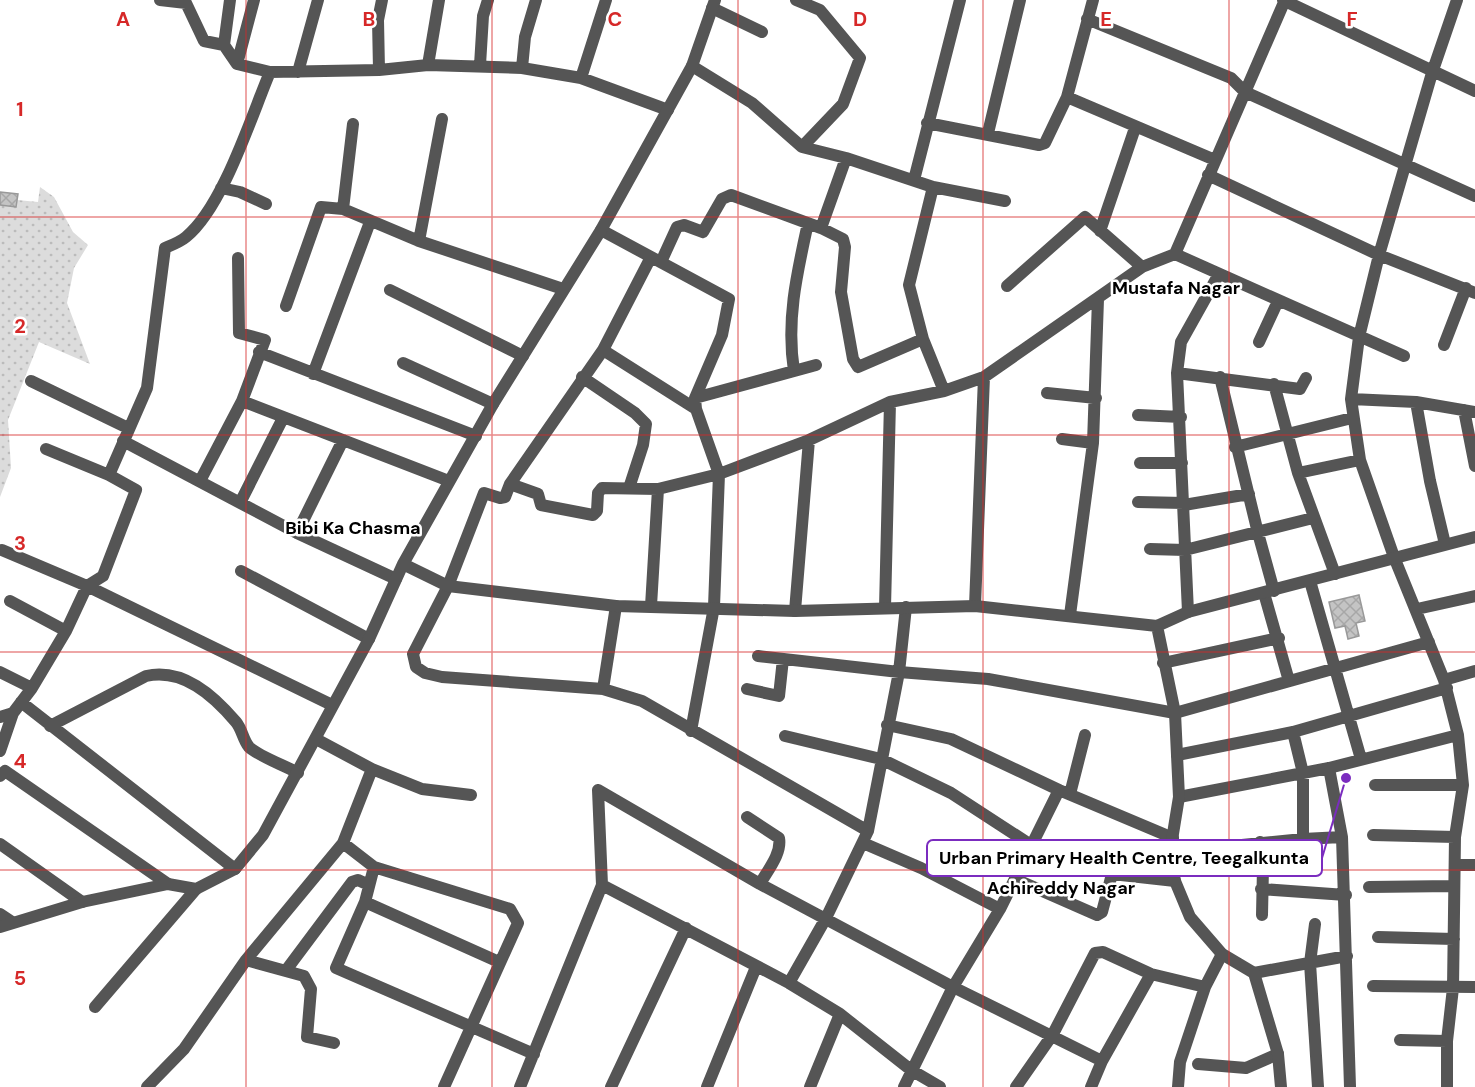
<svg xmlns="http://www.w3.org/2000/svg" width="1475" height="1087" font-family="'DM Sans',sans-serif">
<defs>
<pattern id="grass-dots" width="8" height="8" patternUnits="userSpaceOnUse" patternTransform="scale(1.5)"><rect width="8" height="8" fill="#dcdcdc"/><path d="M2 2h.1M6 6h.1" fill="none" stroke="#bbb" stroke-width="1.8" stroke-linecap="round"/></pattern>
<pattern id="building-cross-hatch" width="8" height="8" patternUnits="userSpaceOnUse" patternTransform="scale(1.5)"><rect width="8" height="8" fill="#c4c4c4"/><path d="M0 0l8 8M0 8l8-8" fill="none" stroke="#a7a7a7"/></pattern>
</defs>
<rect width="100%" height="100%" fill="#fff"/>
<path fill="url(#grass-dots)" d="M 40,187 L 54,197 L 73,232 L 88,245 L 74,268 L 67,303 L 90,364 L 39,342 L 8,420 L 11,468 L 0,497 L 0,205 L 16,207 L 17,200 L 38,202 Z"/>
<path fill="url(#building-cross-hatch)" stroke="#999" stroke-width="1.5" d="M 0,192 L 18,194 L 16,207 L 0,205 Z
M 1359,595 L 1365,621 L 1356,623 L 1359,636 L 1348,639 L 1345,626 L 1335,628 L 1329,602 Z"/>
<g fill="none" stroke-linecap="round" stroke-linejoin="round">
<path stroke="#555" stroke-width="12" d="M 160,0 L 186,3 L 204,41 L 224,45
M 230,0 L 224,45 L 237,64 L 270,72
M 1283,0 L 1475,91
M 712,8 L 762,32
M 1087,19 L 1231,78 L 1245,92 L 1475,196
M 237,64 L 254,0
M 428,65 L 439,0
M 480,65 L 483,16 L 488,0
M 692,66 L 752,103 L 802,147 L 843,104 L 860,58 L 820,10 L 796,0
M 522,68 L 525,37 L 536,0
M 379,70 L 378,20 L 382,0
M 298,72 L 318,0
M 581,78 L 606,0
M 1067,97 L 1215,160
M 927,123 L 1039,145 L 1045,143 L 1067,97 L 1093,0
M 988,133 L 1020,0
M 802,147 L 846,158 L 933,187 L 1005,201
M 1208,175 L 1379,255 L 1475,293
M 914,180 L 960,0
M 933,187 L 909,285 L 923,339 L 944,391
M 221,188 L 240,192 L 266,204
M 343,209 L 353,124
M 821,228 L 846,158
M 601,230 L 729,299 L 722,335 L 695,398 L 696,409 L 719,474 L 714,607 L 691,731
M 1100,231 L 1135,128
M 419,241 L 442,119
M 1175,254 L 1404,356
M 651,257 L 603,350 L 510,484 L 505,497 L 500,498 L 484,493 L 448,586 L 413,654 L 416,667 L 425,673 L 442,677 L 603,689 L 642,701 L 868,831
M 661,262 L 677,227 L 684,225 L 703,232 L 722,199 L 731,195 L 821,228 L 843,239 L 845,247 L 841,292 L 853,359 L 858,367 L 923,339
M 1007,286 L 1085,217 L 1142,267
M 390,290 L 523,356
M 286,306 L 321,207 L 343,209 L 419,241 L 563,289
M 1259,342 L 1278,301
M 1444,345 L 1466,288
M 603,350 L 696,409
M 259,352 L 476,436
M 403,363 L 493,404
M 794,371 C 786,320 797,273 808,223
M 1177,373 L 1300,389 L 1306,378
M 313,374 L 370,222
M 582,377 L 635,413 L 646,424 L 643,445 L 629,488
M 1220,377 L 1258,533 L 1274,591
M 31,381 L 128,428
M 1274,384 L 1298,473
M 1047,393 L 1096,398
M 695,398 L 816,365
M 1351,399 L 1416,402 L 1475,412
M 242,401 L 449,481
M 1416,402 L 1430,481 L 1445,544
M 1464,410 L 1475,466
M 1138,415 L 1181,417
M 1062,439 L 1093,443
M 123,441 L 297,533 L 396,579
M 1235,447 L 1352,418
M 46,449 L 109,475
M 1140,463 L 1182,463
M 200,481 L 242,401 L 265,340 L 239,333 L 238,258
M 510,484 L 538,494 L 541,505 L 593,515 L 597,511 L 598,493 L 602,488 L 658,489 L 719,474 L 809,440 L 890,402 L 944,391 L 984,377 L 1142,267 L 1175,254 L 1285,0
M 241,501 L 283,418
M 1138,502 L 1184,503
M 1184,505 L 1249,494
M 297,533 L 343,440
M 1150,549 L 1185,550 L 1313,518
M 2,550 L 87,586 L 332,705
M 241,571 L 369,639
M 1335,574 L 1298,473 L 1360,460
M 1310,581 L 1361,759
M 1264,593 L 1289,681
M 10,601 L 66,631
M 651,606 L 658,489
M 975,606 L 984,377
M 885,608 L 890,402
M 1417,609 L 1475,596
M 795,611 L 809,440
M 1188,612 L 1177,373 L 1181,342 L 1219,274
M 1070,615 L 1093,443 L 1098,299
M 758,656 L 899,672 L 988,679 L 1175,713 L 1429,642
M 1163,663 L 1279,638
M 0,672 L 32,688
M 1444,680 L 1475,671
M 603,689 L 616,606
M 747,689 L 779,696 L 783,659
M 21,702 L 235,869
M 0,717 L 13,713 L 32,688 L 66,631 L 87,586 L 103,576 L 136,490 L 109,475 L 147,388 L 165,248 C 172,245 180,242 186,237 C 223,207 251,117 270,72 L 379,70 L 428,65 L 522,68 L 581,78 L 668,110
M 887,725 L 951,739 L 1059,790 L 1173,838
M 50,726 L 146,676 C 183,668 213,695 236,722 C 242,729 243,740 249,747 C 258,756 286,766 298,773
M 785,736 L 881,759 L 951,793 L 1031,845
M 316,739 L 372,769 L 422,789 L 471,795
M 0,751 L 13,713
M 1177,755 L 1293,732 L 1447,688
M 1329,768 L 1342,837 L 1350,1087
M 372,769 L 343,843 L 374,867 L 510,909 L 518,923 L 444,1087
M 0,776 L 5,771 L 168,884
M 1375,785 L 1463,785
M 598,790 L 760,884 L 953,987 L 1102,1061
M 1070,794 L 1085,735
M 1179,797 L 1329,768 L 1458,735
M 747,817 L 779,838 C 782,854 767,871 760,884
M 1373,835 L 1455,837
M 1303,839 L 1342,837
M 1260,842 L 1263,867 L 1262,915
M 863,843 L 921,868 L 1000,909
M 0,844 L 82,902
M 1170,852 L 1303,839 L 1303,773 L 1293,732
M 1457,865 L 1475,865
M 374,867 L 365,902 L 336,968 L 534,1054
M 1015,879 L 1097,915 L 1102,912 L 1112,874 L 1175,881
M 602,885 L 789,983 L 840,1014 L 911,1070 L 940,1087
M 1369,887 L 1454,886
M 1261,889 L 1346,895
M 365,902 L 499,962
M 0,914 L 12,922
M 1315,924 L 1310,963 L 1318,1087
M 1378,937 L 1454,939
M 246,960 L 343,843
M 287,969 L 352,882 L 358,880 L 369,885
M 1254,973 L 1347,956
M 789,983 L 826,918 L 868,831 L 899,672 L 906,607
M 1373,986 L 1475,987
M 1205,987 L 1222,954
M 95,1007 L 196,889
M 1400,1040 L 1447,1041
M 1198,1064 L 1246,1068 L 1278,1054
M 147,1087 L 184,1049 L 246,960 L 304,976 L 311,989 L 307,1037 L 334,1043
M 520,1087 L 602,885 L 598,790
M 611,1087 L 686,928
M 707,1087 L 756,967
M 810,1087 L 840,1014
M 904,1087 L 953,987 L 1000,909 L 1059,790
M 1016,1087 L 1053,1034 L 1095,953 L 1103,952 L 1151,974 L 1205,987 L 1180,1062 L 1178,1087
M 1091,1087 L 1102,1061 L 1151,974
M 1447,1087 L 1447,1041 L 1453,988 L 1455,837 L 1463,785 L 1458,735 L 1444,680 L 1394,557 L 1360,460 L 1351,399 L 1359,337 L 1379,255 L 1432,73 L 1457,0"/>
<path stroke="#555" stroke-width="12" d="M 403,564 L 448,586 L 616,606 L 795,611 L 975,606 L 1157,626 L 1188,612 L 1475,537
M 1157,626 L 1175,713 L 1179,797 L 1170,852 L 1175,881 L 1190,917 L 1222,954 L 1254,973 L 1278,1054 L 1281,1087
M 0,927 L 82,902 L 168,884 L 196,889 L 235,869 L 263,835 L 369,639 L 403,564 L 493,404 L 601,230 L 692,66 L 715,0"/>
</g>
<path fill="none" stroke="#d62828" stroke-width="1.5" stroke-opacity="0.55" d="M 246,0 L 246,1087M 492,0 L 492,1087M 738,0 L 738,1087M 983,0 L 983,1087M 1229,0 L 1229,1087M 0,217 L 1475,217M 0,435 L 1475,435M 0,652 L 1475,652M 0,870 L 1475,870"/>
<g text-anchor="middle" stroke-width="5" stroke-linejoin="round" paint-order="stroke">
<g font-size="18" font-weight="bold" fill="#000" stroke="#fff">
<text x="1176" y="294">Mustafa Nagar</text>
<text x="353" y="534">Bibi Ka Chasma</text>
<text x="1061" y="894">Achireddy Nagar</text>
</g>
</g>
<g font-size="20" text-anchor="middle" font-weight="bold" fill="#d62828" stroke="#fff" stroke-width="5" stroke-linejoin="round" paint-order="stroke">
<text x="123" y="26">A</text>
<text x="369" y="26">B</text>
<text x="615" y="26">C</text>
<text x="860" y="26">D</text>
<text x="1106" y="26">E</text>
<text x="1352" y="26">F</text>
<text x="20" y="116">1</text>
<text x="20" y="333">2</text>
<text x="20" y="550">3</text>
<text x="20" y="768">4</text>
<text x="20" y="985">5</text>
</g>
<path fill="none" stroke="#7b2cbf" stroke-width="2" d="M1346 778L1322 858"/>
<circle fill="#7b2cbf" stroke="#fff" stroke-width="2" cx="1346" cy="778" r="6"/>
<rect fill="#fff" stroke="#7b2cbf" stroke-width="2" x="927" y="840" width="395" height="36" rx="6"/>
<g font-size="18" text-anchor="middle" font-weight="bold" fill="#000">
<text x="1124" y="864">Urban Primary Health Centre, Teegalkunta</text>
</g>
</svg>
